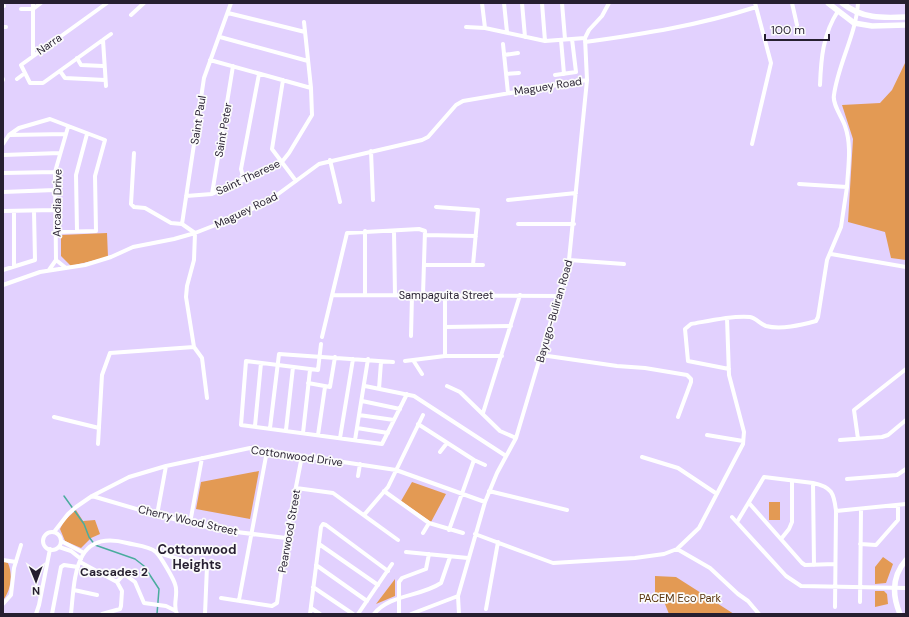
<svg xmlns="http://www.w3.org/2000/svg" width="909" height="617" font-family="'DM Sans',sans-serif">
<rect width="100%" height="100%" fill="#e2d1fe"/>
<path fill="#e39a54" d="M 906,61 L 906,260 L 891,258 L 885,232 L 848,222 L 853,139 L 842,105 L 880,103 L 892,90 Z
M 107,233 L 108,257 L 71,266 L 61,256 L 61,235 Z
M 259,471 L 250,519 L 196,509 L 201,482 Z
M 412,482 L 446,494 L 431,522 L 401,501 Z
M 769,502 L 780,502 L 780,520 L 769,520 Z
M 76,510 L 83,521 L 95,520 L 100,534 L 91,538 L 81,548 L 65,541 L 60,529 L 64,521 Z
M 883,557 L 893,564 L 886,583 L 875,584 L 875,567 Z
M 3,561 L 8,563 C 13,574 11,591 3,600 Z
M 655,576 L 676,577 L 734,614 L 669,614 L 665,604 L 655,593 Z
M 395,579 L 395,596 L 376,604 Z
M 875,591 L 884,591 L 887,594 L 888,604 L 875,607 Z"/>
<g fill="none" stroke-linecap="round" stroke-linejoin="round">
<path stroke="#4aac9d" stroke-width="1.5" d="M 64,496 L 84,524 L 89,537 L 95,545 L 135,559 L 144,566 L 159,589 L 157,614"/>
<path stroke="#fff" stroke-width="4" d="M 33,3 L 33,56
M 107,3 L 21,65 L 30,83 L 43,83 L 111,34
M 482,3 L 485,28
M 504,3 L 507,32
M 522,3 L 525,37
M 542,3 L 545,41
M 562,3 L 565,39
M 792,3 L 797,25
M 3,6 L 4,6
M 21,9 L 33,9 L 41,3
M 228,13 L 305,32
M 131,15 L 144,3
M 3,27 L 6,27
M 466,27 L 485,28 L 545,41 L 585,38
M 220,37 L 308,61
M 103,40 L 106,86
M 561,40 L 564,74
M 585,42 C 644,34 700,25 756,7
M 503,44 L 508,93
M 504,55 L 518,53
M 77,58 L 81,65 L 103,66
M 210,60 L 311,88
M 60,71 L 65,78 L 105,80
M 506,74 L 519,73
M 555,75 L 576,72 L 572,39
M 3,79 L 3,80
M 17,79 L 25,73
M 283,80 L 272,149 L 296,181
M 820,85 C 821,58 823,34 838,11
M 10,135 L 66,134
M 3,144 L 9,135 L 19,128 L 50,119 L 105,140 L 95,176 L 96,231 L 56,232
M 752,144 L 771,63 L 755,3
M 371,151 L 373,200
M 134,153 L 131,204 L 134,207 L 145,208 L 171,223 L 182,224
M 3,155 L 60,153
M 330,160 L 340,202
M 3,173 L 55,172
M 244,180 L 241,169 L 259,74
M 847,187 C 848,166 852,146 845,126 C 842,117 832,104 834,95 C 838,64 856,35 858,3
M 3,192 L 55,190
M 212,194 L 233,66
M 186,196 L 212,194 L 281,163 L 289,153 L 312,115 L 311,88 L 304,22
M 508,200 L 576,193
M 436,207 L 478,210 L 473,265
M 3,211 L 55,210
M 14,211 L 14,266
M 518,224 L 574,224
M 77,231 L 76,175 L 87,134
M 365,231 L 365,295
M 394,231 L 395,295
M 425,235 L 476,236
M 831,254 L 906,267
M 56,260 L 55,172 L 68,127
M 569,260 L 624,264
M 425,265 L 483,265
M 3,270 L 35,260 L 34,211
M 49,270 L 56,260 L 66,268
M 3,285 L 40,272 L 85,265 L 111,257 L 133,247 L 174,239 L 195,233 L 236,217 L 270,200 L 319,164 L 422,140 L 428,137 L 456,105 L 463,101 L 587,80
M 332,295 L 560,296
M 445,295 L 445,356
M 445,327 L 511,326
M 411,336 L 412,295
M 322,337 L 347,233 L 419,229 L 425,231 L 423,295
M 321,344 L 318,370 L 246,361 L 241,425 L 382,444 L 407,394
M 194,347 L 202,358 L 207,398
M 541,355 L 617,366 L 645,368 L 687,375 L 691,379 L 691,382 L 678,417
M 405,361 L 413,360
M 729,369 L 688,361 L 685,329 L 691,324 C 708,321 733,315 750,317 C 756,318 760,324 766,326 C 781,330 801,325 816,321 L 818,317 L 827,260 L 841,227 L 847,187 L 799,184
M 422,374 L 413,360 L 445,356 L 502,356
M 308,383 L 330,387 L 335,357
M 365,386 L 414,396 L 506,456
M 447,386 L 460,392 L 500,431 L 516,438
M 379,389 L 381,362
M 362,401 L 400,409
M 483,413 L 520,295
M 359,415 L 394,420
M 54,417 L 99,428
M 418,424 L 474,460 L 485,465
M 255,426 L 261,363
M 270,428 L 279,354 L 393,362
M 357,428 L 388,433
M 286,430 L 293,367
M 303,433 L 310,370
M 318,435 L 325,387
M 707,435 L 743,441
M 340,438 L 353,359
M 858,439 L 854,410 L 906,369
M 355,440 L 368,359
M 840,440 L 882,437 L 888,435 L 906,420
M 98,444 L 102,375 L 110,353 L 194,347 L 186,297 L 187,286 L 194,260 L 195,233 L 182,224 L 204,78 L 231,3
M 440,452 L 447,443
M 642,457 L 678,468 L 717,494
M 358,476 L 360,464
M 847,479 L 897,475 L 906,469
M 813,483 L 814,565
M 296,488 L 333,493 L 398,540
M 384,491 L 429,523 L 463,533
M 489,491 L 567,510
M 92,496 L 157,515 L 220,530 L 286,538
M 749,503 L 802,563 L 805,565 L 835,564
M 836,511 L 906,504
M 157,515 L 166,466
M 364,515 L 388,487 L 423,415
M 732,517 L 786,576 L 801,586 L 906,588
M 737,522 L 764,477 L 813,483 C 832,487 834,493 836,511 L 835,607
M 190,523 L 202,458
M 449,530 L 474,460
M 54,532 L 68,514 L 76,507 L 92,496 L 129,477 L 166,466 L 250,448 L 396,470 L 485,502
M43 541a9 9 0 1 1 18 0a9 9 0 1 1-18 0Z
M 423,533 L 429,523
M 475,534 L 553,563 L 635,558 L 664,554 L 677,549 L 699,528 L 743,444 L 744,432 L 729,375 L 727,318
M 781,539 L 789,529 L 792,522 L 792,481
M 61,541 L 84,553
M 319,544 L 378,585
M 860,544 L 876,545 L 898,520 L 898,505
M 59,547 L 71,551 L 81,559
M 677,549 L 710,568 L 738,594 L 748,601 L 759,614
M 156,552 L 188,562 L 207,566 L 205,614
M 406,552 L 468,558
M 3,560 L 16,562
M 80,562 L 117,582 L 122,591 L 121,606 L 120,609 L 102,614
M 316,565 L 367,601
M 117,582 L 124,574 L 135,582 L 144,603 L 166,606 L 174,610
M 313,587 L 353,614
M 74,590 L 97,595
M 221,598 L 272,606 L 277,603 L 286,538 L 302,456
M 239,600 L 267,451
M 860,602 L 861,510
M 3,604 L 11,595 L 14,568 L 21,545
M 311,608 L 320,614
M 486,609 L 498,542
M 36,614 L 39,605 L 50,549
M 52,614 L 61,567 L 64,565 L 78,567
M 71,614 C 75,576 74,529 127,543 C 135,545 150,546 156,552 C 161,557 173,578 175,584 C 179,594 172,605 177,614
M 310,614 L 321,527 L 323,524 L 326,525 L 388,571
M 358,614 L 392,564
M 374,614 C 390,594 420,597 441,583 L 450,557
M 399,614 L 399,582 L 402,578 L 426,569 L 429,554
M 411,614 L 458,596
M 459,614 L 458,596 L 485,502 L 497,473 L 516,438 L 569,260 L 587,80 L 585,38 L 589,30 L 602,16 L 609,3"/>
<path stroke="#fff" stroke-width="5.5" d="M 828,3 L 854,23 L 872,26 L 906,25
M 842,3 C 862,19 882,18 906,17
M 900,614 C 892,595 892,576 906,560"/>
</g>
<g text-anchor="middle" stroke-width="3.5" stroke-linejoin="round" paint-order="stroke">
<g font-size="11" fill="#261f30" stroke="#fbfbfb">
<text transform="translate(49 44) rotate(-35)" y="4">Narra</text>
<text transform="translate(548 86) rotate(-9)" y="4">Maguey Road</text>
<text transform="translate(198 120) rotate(-81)" y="4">Saint Paul</text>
<text transform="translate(223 130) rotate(-80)" y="4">Saint Peter</text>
<text transform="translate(248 177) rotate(-25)" y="4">Saint Therese</text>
<text transform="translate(57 203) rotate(-89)" y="4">Arcadia Drive</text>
<text transform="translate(246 210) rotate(-26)" y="4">Maguey Road</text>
<text x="446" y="299">Sampaguita Street</text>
<text transform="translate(554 311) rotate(-74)" y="4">Bayugo-Buliran Road</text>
<text transform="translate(297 456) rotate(8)" y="4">Cottonwood Drive</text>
<text transform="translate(188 520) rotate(13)" y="4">Cherry Wood Street</text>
<text transform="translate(289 531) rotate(-80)" y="4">Pearwood Street</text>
</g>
<g font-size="11" fill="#5a350d" stroke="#fbfbfb">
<text x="680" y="602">PACEM Eco Park</text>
</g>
<g font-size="12" font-weight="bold" fill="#261f30" stroke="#fbfbfb">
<text x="114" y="576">Cascades 2</text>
</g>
<g font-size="13" font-weight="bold" fill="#261f30" stroke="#fbfbfb">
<text x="197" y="554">Cottonwood<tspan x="197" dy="15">Heights</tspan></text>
</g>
</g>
<rect width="909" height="617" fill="none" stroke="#261f30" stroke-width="8"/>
<g transform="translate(36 581) rotate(179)" stroke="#fbfbfb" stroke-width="3" paint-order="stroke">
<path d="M0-3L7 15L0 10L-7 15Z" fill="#261f30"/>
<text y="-6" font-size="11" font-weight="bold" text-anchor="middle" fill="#261f30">N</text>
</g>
<path d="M765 34v6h64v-6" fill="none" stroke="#261f30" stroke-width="2"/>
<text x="771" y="34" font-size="12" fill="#261f30" stroke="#fbfbfb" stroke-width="3" paint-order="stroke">100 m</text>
</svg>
